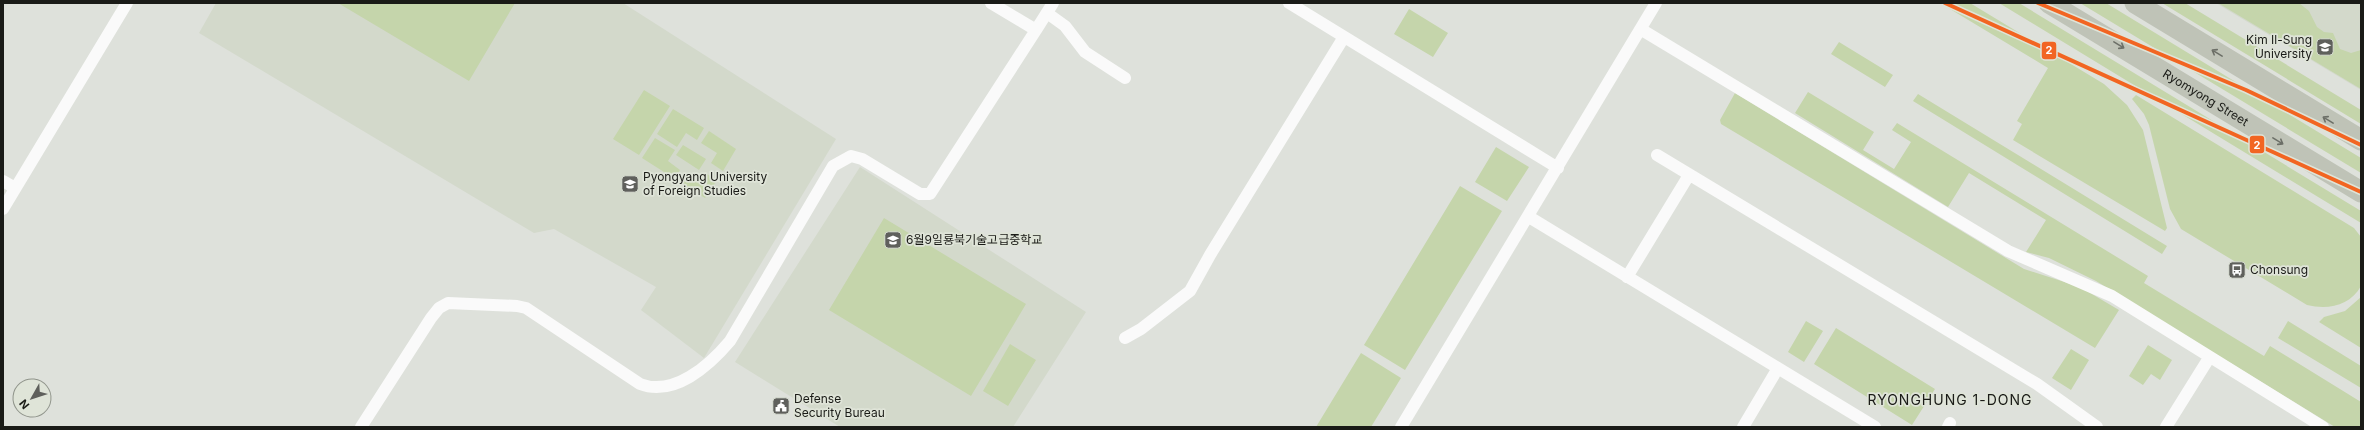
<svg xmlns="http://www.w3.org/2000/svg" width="2364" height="430" font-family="Inter,'Noto Sans KR',sans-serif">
<rect width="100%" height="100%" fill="#dee1db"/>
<path fill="#d3d9cb" d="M 216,3 L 623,3 L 836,139 L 704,358 L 641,310 L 656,287 L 554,229 L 534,233 L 199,33 Z
M 2216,3 L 2361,3 L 2361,90 Z
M 860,167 L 1086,312 L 1013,427 L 840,427 L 735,362 Z"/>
<path fill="#c5d5ab" d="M 338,3 L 515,3 L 469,81 Z
M 1940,3 L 1970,3 L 2104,84 L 2127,105 L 2143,130 L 2167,228 L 2165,231 L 2013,140 L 2022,124 L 2017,121 L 2048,68 Z
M 1999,3 L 2019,3 L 2361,211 L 2361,223 Z
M 2080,3 L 2106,3 L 2361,158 L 2361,173 Z
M 2162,3 L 2185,3 L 2361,110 L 2361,124 Z
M 2218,3 L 2299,3 L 2309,11 L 2317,27 L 2324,32 L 2333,33 L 2340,49 L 2351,53 L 2361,50 L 2361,89 Z
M 1409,9 L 1448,33 L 1433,57 L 1394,34 Z
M 1839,42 L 1893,75 L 1885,87 L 1831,54 Z
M 644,90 L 670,106 L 639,155 L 613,139 Z
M 1808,92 L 1874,132 L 1863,150 L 1894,169 L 1911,142 L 1892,130 L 1897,123 L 2148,276 L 2144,283 L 2264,356 L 2270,346 L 2361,402 L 2361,427 L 2335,427 L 2096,281 L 2049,258 L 2026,252 L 2046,220 L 1969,173 L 1948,207 L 1795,113 Z
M 1735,93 L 2024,269 L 2080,287 L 2119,310 L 2095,348 L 1721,124 L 1720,120 Z
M 1918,94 L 2167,246 L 2162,254 L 1913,101 Z
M 2136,95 L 2354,228 L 2361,237 L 2361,286 C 2350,306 2328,310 2307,305 L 2181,229 L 2170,209 L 2149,125 L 2144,114 L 2132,99 Z
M 673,109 L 704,128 L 697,140 L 686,133 L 677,147 L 657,134 Z
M 709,131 L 736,149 L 723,171 L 711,163 L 717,153 L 701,143 Z
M 655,138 L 675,150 L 668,161 L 680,170 L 675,179 L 642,158 Z
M 683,145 L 706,159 L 699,170 L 676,155 Z
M 1496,147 L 1529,167 L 1507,201 L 1475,182 Z
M 685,173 L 699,182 L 705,173 L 717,180 L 705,198 L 679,182 Z
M 1460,186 L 1502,211 L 1405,370 L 1364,345 Z
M 884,218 L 1026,304 L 971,396 L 829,310 Z
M 2361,297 L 2361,348 L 2319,322 L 2324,317 L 2345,311 Z
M 1806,321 L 1823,331 L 1804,362 L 1788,352 Z
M 2288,321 L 2361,366 L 2361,388 L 2278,338 Z
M 1836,328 L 1935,389 L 1912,425 L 1814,364 Z
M 1010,344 L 1036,360 L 1008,406 L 983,391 Z
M 2148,345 L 2172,360 L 2160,380 L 2151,374 L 2143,385 L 2129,376 Z
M 2071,349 L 2089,360 L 2071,390 L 2052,378 Z
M 1361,353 L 1401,378 L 1371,427 L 1316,427 Z"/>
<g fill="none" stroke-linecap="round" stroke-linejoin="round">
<path stroke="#fafafa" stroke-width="12" d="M 991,3 L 1036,30 L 1053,3
M 1289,3 L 1558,168
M 1047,13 L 1065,26 L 1085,52 L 1125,78
M 1642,30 L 2008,251 L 2112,296 L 2323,427
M 1657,155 L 2037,384 L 2097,427
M 3,181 L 15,188
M 3,209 L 127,3
M 1529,217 L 1875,427
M 1627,277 L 1689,175
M 1125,338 L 1141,329 L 1190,291 L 1210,255 L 1344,37
M 361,427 L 431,318 L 439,308 L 448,303 L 517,306 L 526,308 L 640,384 C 674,397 709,366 730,341 L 833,166 L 851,156 L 862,159 L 920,194 L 930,194 L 1036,30
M 1401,427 L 1656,3
M 1743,427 L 1778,368
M 1948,427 L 1950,423
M 2166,427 L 2209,358"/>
<g stroke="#bfc3b7" stroke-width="21">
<path id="s1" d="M 2049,3 L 2361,192"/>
<path d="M 2135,3 L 2361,140"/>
</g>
<defs>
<path id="metro-1" d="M 1945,3 L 2361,192
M 2038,3 L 2246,90 L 2361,145"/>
</defs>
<use href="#metro-1" stroke="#dfe4d8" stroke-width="7"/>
<use href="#metro-1" stroke="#f26522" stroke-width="4"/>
</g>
<defs><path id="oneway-shaft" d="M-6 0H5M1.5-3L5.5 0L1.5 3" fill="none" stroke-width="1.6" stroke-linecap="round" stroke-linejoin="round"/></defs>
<g stroke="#6c6f67">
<use href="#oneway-shaft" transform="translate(2119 45) rotate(31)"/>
<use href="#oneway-shaft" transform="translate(2217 53) rotate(-149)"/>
<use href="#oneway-shaft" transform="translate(2328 120) rotate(-149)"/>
<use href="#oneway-shaft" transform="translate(2278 141) rotate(31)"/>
</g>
<defs>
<symbol id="university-square" viewBox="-11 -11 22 22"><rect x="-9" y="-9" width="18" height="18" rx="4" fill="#5f605c" stroke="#dfe4d8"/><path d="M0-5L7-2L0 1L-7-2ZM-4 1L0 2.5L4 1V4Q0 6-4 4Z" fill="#fff"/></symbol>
<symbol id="school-square" viewBox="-11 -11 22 22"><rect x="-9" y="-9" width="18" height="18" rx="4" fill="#5f605c" stroke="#dfe4d8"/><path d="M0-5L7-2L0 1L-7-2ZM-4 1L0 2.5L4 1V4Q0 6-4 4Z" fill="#fff"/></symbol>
<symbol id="bus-square" viewBox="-11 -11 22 22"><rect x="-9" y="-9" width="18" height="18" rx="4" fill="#5f605c" stroke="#dfe4d8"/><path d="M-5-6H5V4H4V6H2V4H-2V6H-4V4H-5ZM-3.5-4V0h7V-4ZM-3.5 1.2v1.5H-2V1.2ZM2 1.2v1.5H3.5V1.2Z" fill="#fff"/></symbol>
<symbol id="civic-square" viewBox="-11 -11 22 22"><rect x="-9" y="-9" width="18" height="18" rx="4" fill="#5f605c" stroke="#dfe4d8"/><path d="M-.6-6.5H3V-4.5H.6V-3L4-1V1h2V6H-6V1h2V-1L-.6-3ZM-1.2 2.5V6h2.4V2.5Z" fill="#fff"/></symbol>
</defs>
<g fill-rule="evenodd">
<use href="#university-square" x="2315" y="37" width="20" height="20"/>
<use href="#university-square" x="620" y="174" width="20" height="20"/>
<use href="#school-square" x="883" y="230" width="20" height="20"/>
<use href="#bus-square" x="2227" y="260" width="20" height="20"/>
<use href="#civic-square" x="771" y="396" width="20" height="20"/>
</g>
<g text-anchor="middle" stroke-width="3.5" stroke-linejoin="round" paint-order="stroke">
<g font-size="12" fill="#1a1b17" stroke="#dfe4d8" text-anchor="start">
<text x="2312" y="44" text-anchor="end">Kim Il-Sung<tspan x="2312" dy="14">University</tspan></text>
<text x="643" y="181">Pyongyang University<tspan x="643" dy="14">of Foreign Studies</tspan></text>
<text x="906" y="244">6월9일룡북기술고급중학교</text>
<text x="2250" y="274">Chonsung</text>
<text x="794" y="403">Defense<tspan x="794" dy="14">Security Bureau</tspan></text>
</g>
<g font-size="12" fill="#1a1b17" stroke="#dfe4d8">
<text dy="4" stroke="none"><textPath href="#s1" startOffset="183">Ryomyong Street</textPath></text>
</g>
<g font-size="14" letter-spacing="1" fill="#1a1b17" stroke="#dfe4d8">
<text x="1950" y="405">RYONGHUNG 1-DONG</text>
</g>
</g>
<g stroke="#dfe4d8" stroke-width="1.5">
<rect x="2041" y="41" width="16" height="19" rx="4" fill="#f26522"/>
<rect x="2249" y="135" width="16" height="19" rx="4" fill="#f26522"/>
</g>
<g font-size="11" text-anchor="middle" font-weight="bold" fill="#fff">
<text x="2049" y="54">2</text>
<text x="2257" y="149">2</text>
</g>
<rect width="2364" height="430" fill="none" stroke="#1a1b17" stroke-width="8"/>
<g transform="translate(32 398) rotate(231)"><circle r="19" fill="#dfe4d8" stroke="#90948b"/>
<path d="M0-3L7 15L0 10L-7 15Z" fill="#5f605c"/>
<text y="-6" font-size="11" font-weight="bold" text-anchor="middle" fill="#1a1b17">N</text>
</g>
</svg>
